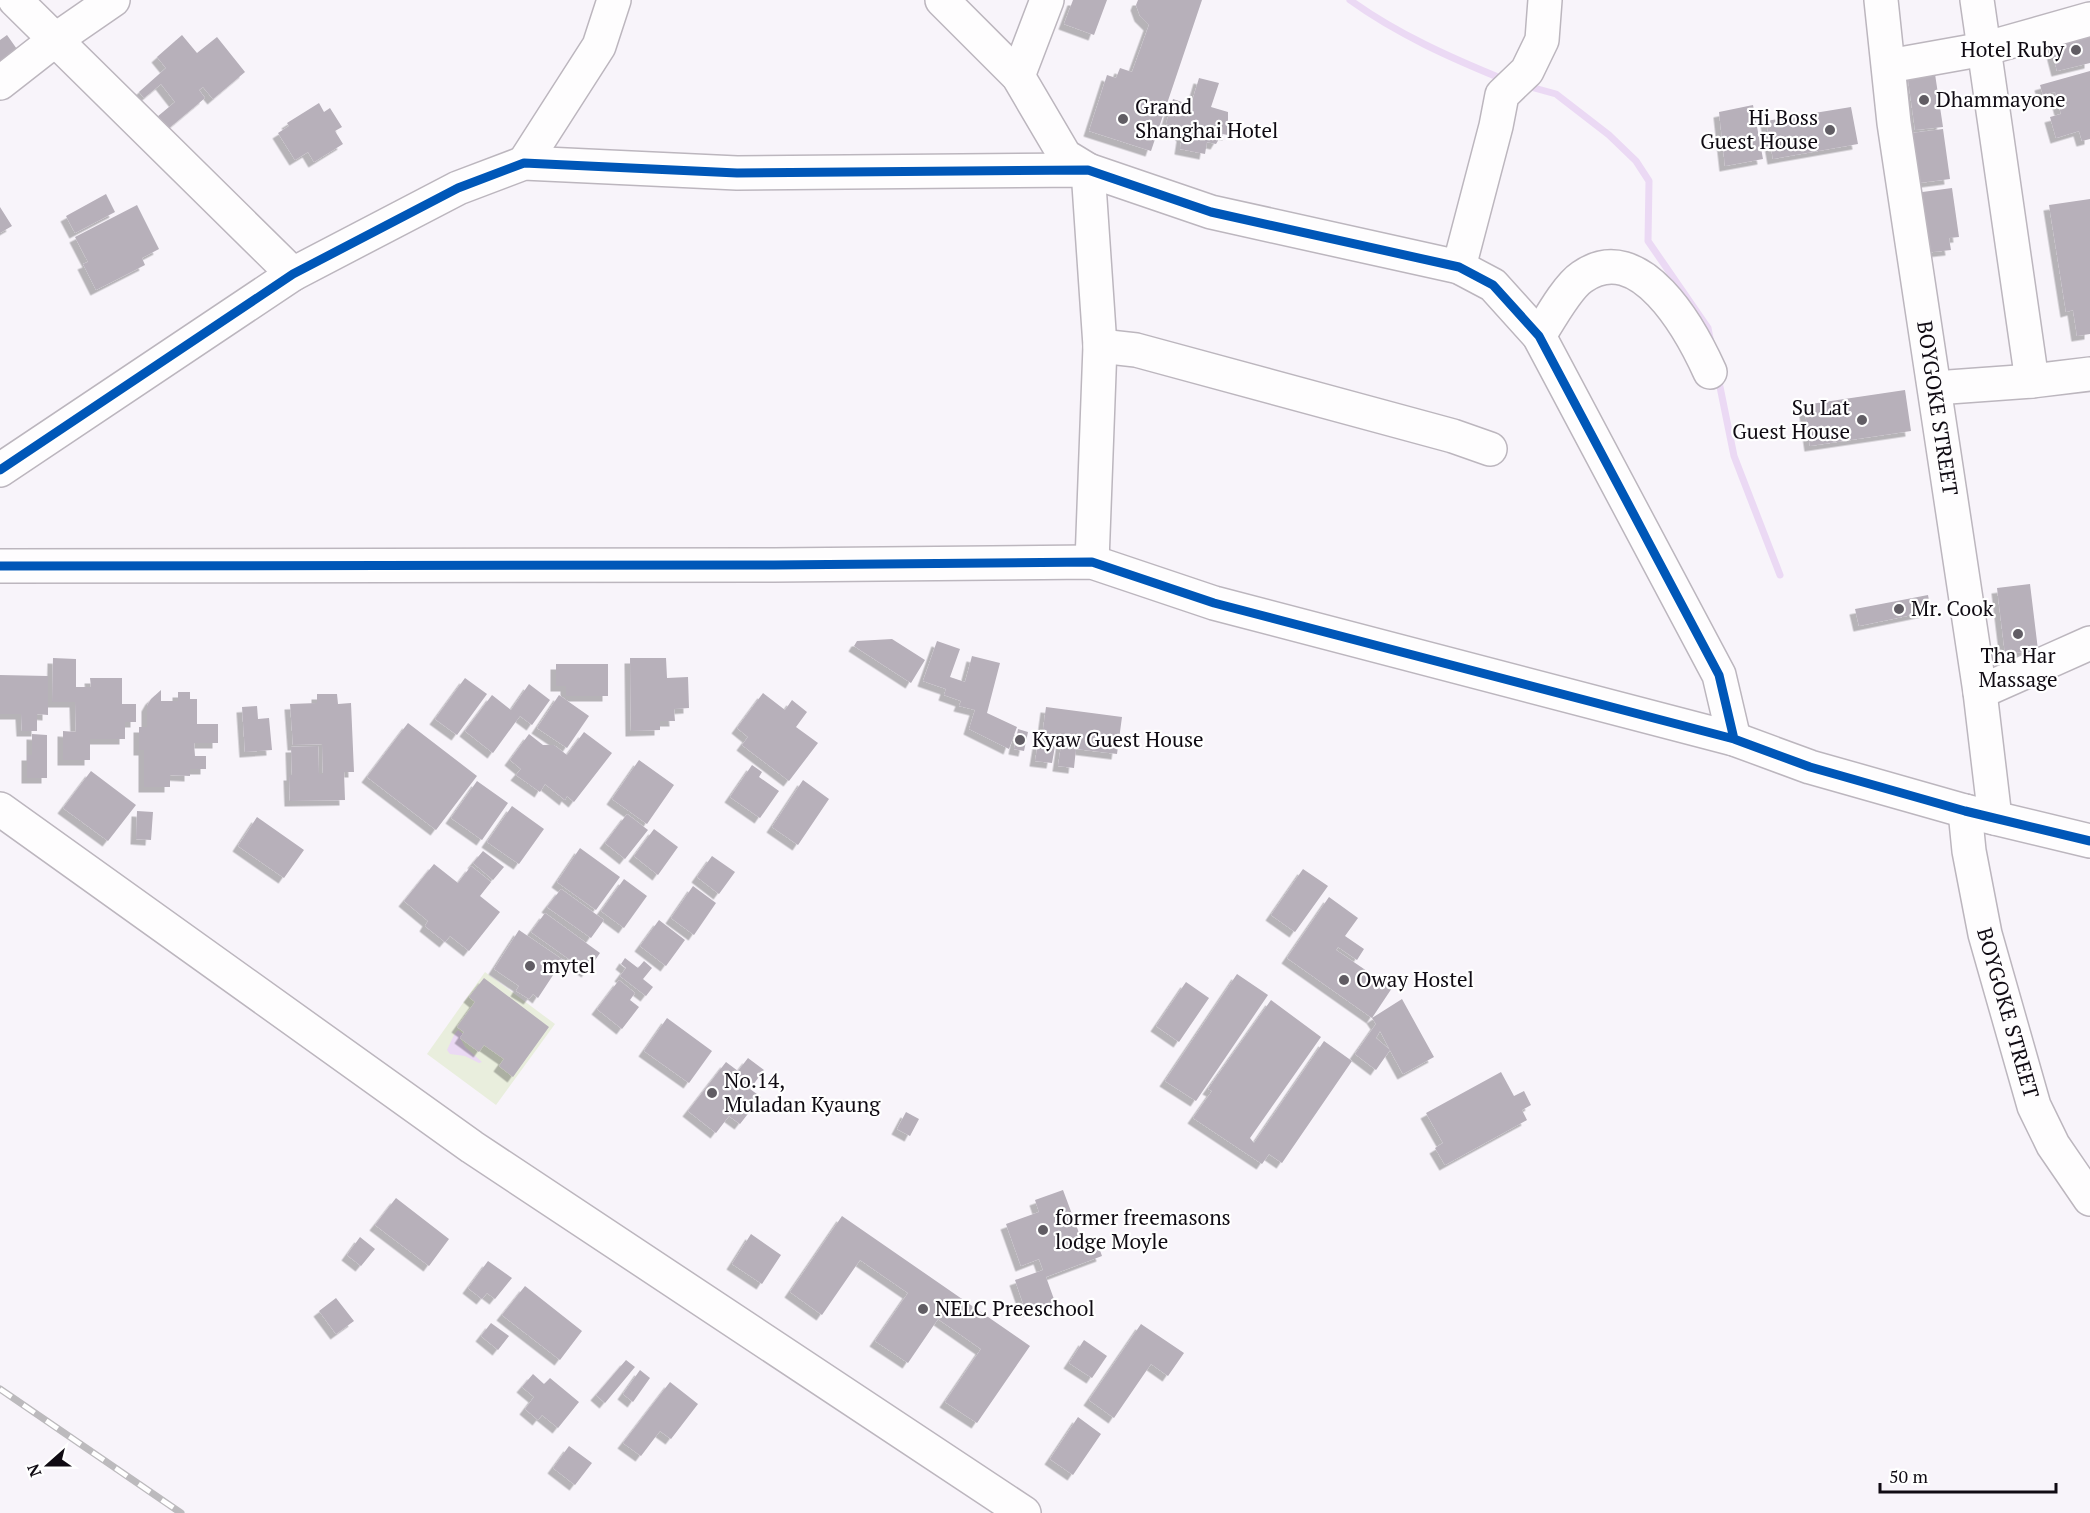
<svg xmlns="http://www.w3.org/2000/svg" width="2090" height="1513" font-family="'PT Serif',serif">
<defs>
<filter id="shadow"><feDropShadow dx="-5.5" dy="5.5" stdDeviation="0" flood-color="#0004"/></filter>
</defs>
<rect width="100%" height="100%" fill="#f8f4fa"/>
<path fill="#e9eedd" d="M 485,972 L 555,1024 L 496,1105 L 427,1054 Z"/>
<path fill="#ebd9f4" d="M 458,1030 L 463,1034 L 460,1038 L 465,1047 L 482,1062 L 479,1063 L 465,1056 L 450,1054 L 447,1050 L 454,1035 Z"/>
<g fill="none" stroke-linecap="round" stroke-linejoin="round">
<path stroke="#ebd9f4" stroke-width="7" d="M 1350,0 C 1397,34 1451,58 1505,80
M 1527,86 L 1556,94 L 1609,135 L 1636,161 L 1649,181 L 1648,241 L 1708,328 L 1711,343
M 1718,377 L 1734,456 L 1780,575"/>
</g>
<path fill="#b7b0ba" filter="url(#shadow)" d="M 1073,0 L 1107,0 L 1094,35 L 1064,24 Z
M 1138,0 L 1202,0 L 1151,151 L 1089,131 L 1107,75 L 1116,78 L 1120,68 L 1132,72 L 1149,25 L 1140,16 L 1136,5 Z
M 2090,33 L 2090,63 L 2057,71 L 2050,44 Z
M 7,35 L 24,59 L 0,75 L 0,40 Z
M 182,35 L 197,53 L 217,37 L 245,72 L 213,99 L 203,87 L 199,90 L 205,98 L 168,129 L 157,117 L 175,102 L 161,84 L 144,98 L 139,92 L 166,68 L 157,57 Z
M 2090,71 L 2090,139 L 2082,141 L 2079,131 L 2056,138 L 2050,117 L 2061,114 L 2055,92 L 2043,95 L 2040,85 Z
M 1907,72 L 1935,74 L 1943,127 L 1915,130 Z
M 1199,78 L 1219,83 L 1211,107 L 1228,112 L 1228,135 L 1222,134 L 1216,144 L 1207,142 L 1205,154 L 1180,149 L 1182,136 L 1175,127 L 1166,124 L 1173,99 L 1191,105 Z
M 319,103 L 324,112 L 330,108 L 342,127 L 335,131 L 343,144 L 314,162 L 308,152 L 295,160 L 278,133 L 289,126 L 287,123 Z
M 1753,105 L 1763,159 L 1725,166 L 1719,112 Z
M 1851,107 L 1858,144 L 1773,159 L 1766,121 Z
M 1943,129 L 1950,179 L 1919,183 L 1912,133 Z
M 1952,188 L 1959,237 L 1949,238 L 1951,250 L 1924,253 L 1915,193 Z
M 106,194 L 115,212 L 75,233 L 66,216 Z
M 2090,199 L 2090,334 L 2077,336 L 2073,310 L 2066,312 L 2049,205 Z
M 137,205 L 159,249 L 142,258 L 145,265 L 96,290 L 83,264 L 88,262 L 75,237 Z
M 0,207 L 12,226 L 0,233 Z
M 1905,390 L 1911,431 L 1810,446 L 1804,405 Z
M 2030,584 L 2038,650 L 2005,654 L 1997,588 Z
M 1928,595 L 1931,611 L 1859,626 L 1855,609 Z
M 892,639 L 925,660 L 911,683 L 854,646 L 857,641 Z
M 937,641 L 960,649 L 950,677 L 965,682 L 972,656 L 1000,663 L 987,713 L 1017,727 L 1009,749 L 969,729 L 975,710 L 959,706 L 961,701 L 944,695 L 946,689 L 923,681 Z
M 53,658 L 76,659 L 76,687 L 91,687 L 90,678 L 122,678 L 122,704 L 136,704 L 136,722 L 125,722 L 125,739 L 90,739 L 90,760 L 63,760 L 63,731 L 76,732 L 75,702 L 52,702 Z
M 630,658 L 666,658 L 667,678 L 688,677 L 689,708 L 674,709 L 675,721 L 660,721 L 660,730 L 631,731 Z
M 556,664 L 608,664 L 608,696 L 566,696 L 566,686 L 556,686 Z
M 0,675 L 48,676 L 48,715 L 37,714 L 37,731 L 22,731 L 21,714 L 0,714 Z
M 465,678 L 487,694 L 457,735 L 435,719 Z
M 529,684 L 550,700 L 532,725 L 520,716 L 493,753 L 465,731 L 492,695 L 511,710 Z
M 161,690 L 161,701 L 178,701 L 178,692 L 190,692 L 190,699 L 197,699 L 197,724 L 218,724 L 218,743 L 194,743 L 195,756 L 206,756 L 206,769 L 190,769 L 190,776 L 170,775 L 170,787 L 144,787 L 144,750 L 139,750 L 139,727 L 147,727 L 147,706 L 151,699 Z
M 763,693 L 785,710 L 792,700 L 807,712 L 796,727 L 818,743 L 789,781 L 742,745 L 748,737 L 737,728 Z
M 317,694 L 337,694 L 338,704 L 351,703 L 354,772 L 344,772 L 345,800 L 290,801 L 289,775 L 292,775 L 291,747 L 318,746 L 319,774 L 323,774 L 322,744 L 293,745 L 290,704 L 317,703 Z
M 559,695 L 589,716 L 567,748 L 537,728 Z
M 257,706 L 258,719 L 269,718 L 272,750 L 245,752 L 242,707 Z
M 1046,707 L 1122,717 L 1117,754 L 1076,749 L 1074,768 L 1058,766 L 1062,739 L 1042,737 Z
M 408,723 L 477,776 L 436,830 L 367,777 Z
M 1018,729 L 1028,732 L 1024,751 L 1014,749 Z
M 584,732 L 612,753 L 574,802 L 567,796 L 565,800 L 545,784 L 540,792 L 516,775 L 521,769 L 510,760 L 529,734 L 543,745 L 554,745 L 567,755 Z
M 32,734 L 47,735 L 47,778 L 27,778 L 27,755 L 32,755 Z
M 1038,743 L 1055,746 L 1052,763 L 1035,761 Z
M 639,760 L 674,785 L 647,824 L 612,799 Z
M 752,765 L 762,772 L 759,777 L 779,791 L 760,818 L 730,797 Z
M 91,771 L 136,805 L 108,841 L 63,808 Z
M 803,780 L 829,799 L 798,845 L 772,827 Z
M 477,781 L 508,803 L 482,840 L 451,818 Z
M 512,806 L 544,829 L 519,864 L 487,842 Z
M 137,811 L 153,812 L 151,840 L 136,839 Z
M 627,814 L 648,830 L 625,859 L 605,843 Z
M 257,817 L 304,850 L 284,878 L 238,846 Z
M 654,829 L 678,847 L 658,875 L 634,856 Z
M 580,848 L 620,877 L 596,910 L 557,882 Z
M 483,851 L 504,867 L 493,880 L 473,863 Z
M 712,856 L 735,872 L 719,894 L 697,877 Z
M 434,864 L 458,883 L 471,866 L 491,882 L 480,896 L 500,912 L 469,951 L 450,936 L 445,942 L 425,926 L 428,921 L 404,901 Z
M 1303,869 L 1328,886 L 1295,932 L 1271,915 Z
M 624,879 L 647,896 L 624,928 L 601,911 Z
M 693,886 L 716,903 L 694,935 L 671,918 Z
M 561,889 L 604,920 L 591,938 L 547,907 Z
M 1329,897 L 1358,918 L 1345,936 L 1364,949 L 1357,960 L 1338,947 L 1336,950 L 1392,988 L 1372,1018 L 1287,958 Z
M 545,913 L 600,953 L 587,972 L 531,932 Z
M 659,920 L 685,940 L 666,966 L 640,946 Z
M 519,930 L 563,960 L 538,998 L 533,994 L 529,999 L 516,991 L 519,986 L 494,969 Z
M 625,958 L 638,968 L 644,961 L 652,968 L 643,979 L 653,987 L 646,996 L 620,976 L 626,968 L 621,964 Z
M 1237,974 L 1268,995 L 1196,1101 L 1165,1081 Z
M 484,978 L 549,1027 L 513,1077 L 499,1066 L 504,1059 L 484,1045 L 479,1052 L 460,1038 L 464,1032 L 457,1027 L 475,1002 L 469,997 Z
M 619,980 L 635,993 L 630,1000 L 639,1007 L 622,1029 L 597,1009 Z
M 1186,982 L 1209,998 L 1179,1042 L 1156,1026 Z
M 1402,999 L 1434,1057 L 1403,1074 L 1392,1054 L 1380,1031 L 1376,1038 L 1390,1050 L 1376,1070 L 1355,1054 L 1376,1024 L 1372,1018 Z
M 1271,1000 L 1321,1037 L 1250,1138 L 1254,1143 L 1324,1041 L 1352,1061 L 1282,1163 L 1269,1154 L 1262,1164 L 1193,1118 L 1212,1091 L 1208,1089 Z
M 667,1018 L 712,1051 L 689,1083 L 644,1051 Z
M 748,1058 L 764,1070 L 750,1089 L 761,1097 L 740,1124 L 729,1116 L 716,1133 L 688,1111 L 726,1062 L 738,1071 Z
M 1501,1072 L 1514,1096 L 1524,1091 L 1531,1105 L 1522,1110 L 1527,1120 L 1445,1165 L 1435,1148 L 1443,1143 L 1426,1113 Z
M 906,1112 L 919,1119 L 910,1136 L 897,1129 Z
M 1063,1190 L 1082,1241 L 1095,1236 L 1102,1256 L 1046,1277 L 1055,1302 L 1026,1312 L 1015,1280 L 1043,1270 L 1039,1259 L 1021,1266 L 1006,1224 L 1039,1212 L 1035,1200 Z
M 396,1198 L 449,1239 L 429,1266 L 375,1225 Z
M 842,1216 L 1030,1346 L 977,1423 L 945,1402 L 981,1349 L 938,1319 L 908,1363 L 875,1341 L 908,1293 L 860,1260 L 822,1315 L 790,1292 Z
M 751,1234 L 781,1255 L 762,1284 L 732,1264 Z
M 360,1237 L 375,1249 L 361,1266 L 347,1255 Z
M 488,1261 L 512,1278 L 495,1299 L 487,1293 L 482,1299 L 468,1288 Z
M 525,1286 L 582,1331 L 560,1360 L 502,1315 Z
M 336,1298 L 354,1321 L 336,1334 L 319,1311 Z
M 491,1323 L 509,1336 L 498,1350 L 481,1336 Z
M 1141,1324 L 1184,1353 L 1168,1376 L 1151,1364 L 1114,1418 L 1089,1400 Z
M 1084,1340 L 1107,1356 L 1092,1378 L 1069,1363 Z
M 626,1360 L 635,1367 L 605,1403 L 596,1395 Z
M 640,1370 L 650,1378 L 633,1402 L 623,1394 Z
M 533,1374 L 544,1384 L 550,1378 L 579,1402 L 558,1428 L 542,1415 L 538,1420 L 525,1409 L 534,1397 L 522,1387 Z
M 670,1382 L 698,1404 L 671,1439 L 660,1431 L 641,1456 L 623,1443 Z
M 1078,1417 L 1101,1434 L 1073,1475 L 1050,1459 Z
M 569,1446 L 592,1463 L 575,1485 L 553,1468 Z"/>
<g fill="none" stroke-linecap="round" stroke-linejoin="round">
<defs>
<g id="minor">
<path d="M 15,0 L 293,274"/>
<path d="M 942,0 L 1018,76 L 1065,156 L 1088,170 L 1100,346 L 1092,562"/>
<path id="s1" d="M 1881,0 L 1894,123 L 1980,692 L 1995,818"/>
<path d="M 1977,0 L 2032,381"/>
<path d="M 1889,66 L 1984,49 L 2090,19"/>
<path d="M 1018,76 L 1047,0"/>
<path d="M 0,83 L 55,40 L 113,0"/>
<path d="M 524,163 L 599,46 L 614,0"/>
<path d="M 1459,267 L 1496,126 L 1502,95 L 1527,71 L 1542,40 L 1545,0"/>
<path d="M 1539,336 C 1549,320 1567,287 1582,277 C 1640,236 1691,330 1710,372"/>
<path d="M 1100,346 L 1136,350 L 1453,436 L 1490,449"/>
<path d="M 1935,388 L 2032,381 L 2090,374"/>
<path d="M 0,470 L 293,274 L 458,188 L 524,163 L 737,173 L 1088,170 L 1211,212 L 1459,267 L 1493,285 L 1539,336 L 1719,675 L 1734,739"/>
<path d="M 0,566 L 774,565 L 1092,562 L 1214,603 L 1734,739 L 1810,767 L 1965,811 L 2090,841"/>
<path d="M 1980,692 L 2090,643"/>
<path d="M 0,809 L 472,1147 L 1024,1513"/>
<path id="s2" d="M 1965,811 L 1969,851 L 1985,934 L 2034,1106 L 2053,1145 L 2090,1199"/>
</g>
</defs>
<use href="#minor" stroke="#bcb6be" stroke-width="36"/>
<use href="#minor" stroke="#fefdfe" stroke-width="33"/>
<defs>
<path id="rail" d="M 0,1389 L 181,1513"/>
</defs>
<use href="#rail" stroke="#bcbabd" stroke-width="7"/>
<use href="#rail" stroke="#fff" stroke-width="4.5" stroke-dasharray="14" stroke-linecap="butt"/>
<defs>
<path id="cycleway" d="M 0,470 L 293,274 L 458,188 L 524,163 L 737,173 L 1088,170 L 1211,212 L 1459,267 L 1493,285 L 1539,336 L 1719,675 L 1734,739
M 0,566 L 774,565 L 1092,562 L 1214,603 L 1734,739 L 1810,767 L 1965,811 L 2090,841"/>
</defs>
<use href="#cycleway" stroke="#fff" stroke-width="13"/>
<use href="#cycleway" stroke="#0057b8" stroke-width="9"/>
</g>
<g fill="#615d64" stroke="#fff" stroke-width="2">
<circle cx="2076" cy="50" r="6"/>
<circle cx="1924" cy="100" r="6"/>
<circle cx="1123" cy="119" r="6"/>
<circle cx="1830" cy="130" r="6"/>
<circle cx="1862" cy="420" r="6"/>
<circle cx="1899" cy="609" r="6"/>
<circle cx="2018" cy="634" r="6"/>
<circle cx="1020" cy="740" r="6"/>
<circle cx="530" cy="966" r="6"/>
<circle cx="1344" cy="980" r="6"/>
<circle cx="712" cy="1093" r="6"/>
<circle cx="1043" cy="1230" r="6"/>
<circle cx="923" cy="1309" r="6"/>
</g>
<g text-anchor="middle" stroke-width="4.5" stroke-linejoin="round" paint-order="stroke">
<g font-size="21" fill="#100b13" stroke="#fff" text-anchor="start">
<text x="2064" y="57" text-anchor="end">Hotel Ruby</text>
<text x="1936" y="107">Dhammayone</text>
<text x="1135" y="114">Grand<tspan x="1135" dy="24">Shanghai Hotel</tspan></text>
<text x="1818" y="125" text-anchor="end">Hi Boss<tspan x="1818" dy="24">Guest House</tspan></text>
<text x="1850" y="415" text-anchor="end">Su Lat<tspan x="1850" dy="24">Guest House</tspan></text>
<text x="1911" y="616">Mr. Cook</text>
<text x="2018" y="663" text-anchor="middle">Tha Har<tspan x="2018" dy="24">Massage</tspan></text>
<text x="1032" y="747">Kyaw Guest House</text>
<text x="542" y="973">mytel</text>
<text x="1356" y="987">Oway Hostel</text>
<text x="724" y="1088">No.14,<tspan x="724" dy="24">Muladan Kyaung</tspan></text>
<text x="1055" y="1225">former freemasons<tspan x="1055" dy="24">lodge Moyle</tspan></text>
<text x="935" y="1316">NELC Preeschool</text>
</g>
<g font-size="21" fill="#100b13" stroke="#fff">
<text dy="7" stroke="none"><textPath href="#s1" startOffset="412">BOYGOKE STREET</textPath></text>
<text dy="7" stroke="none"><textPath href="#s2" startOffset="207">BOYGOKE STREET</textPath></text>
</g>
</g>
<g transform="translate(48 1465) rotate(249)" stroke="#ffffff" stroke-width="4.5" paint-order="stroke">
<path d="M0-4.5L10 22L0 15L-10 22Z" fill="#100b13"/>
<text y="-9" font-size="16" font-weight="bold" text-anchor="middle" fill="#100b13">N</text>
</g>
<path d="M1880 1483v9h176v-9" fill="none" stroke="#100b13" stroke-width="3"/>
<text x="1889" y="1483" font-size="18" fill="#100b13" stroke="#ffffff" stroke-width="4.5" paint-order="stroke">50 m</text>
</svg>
